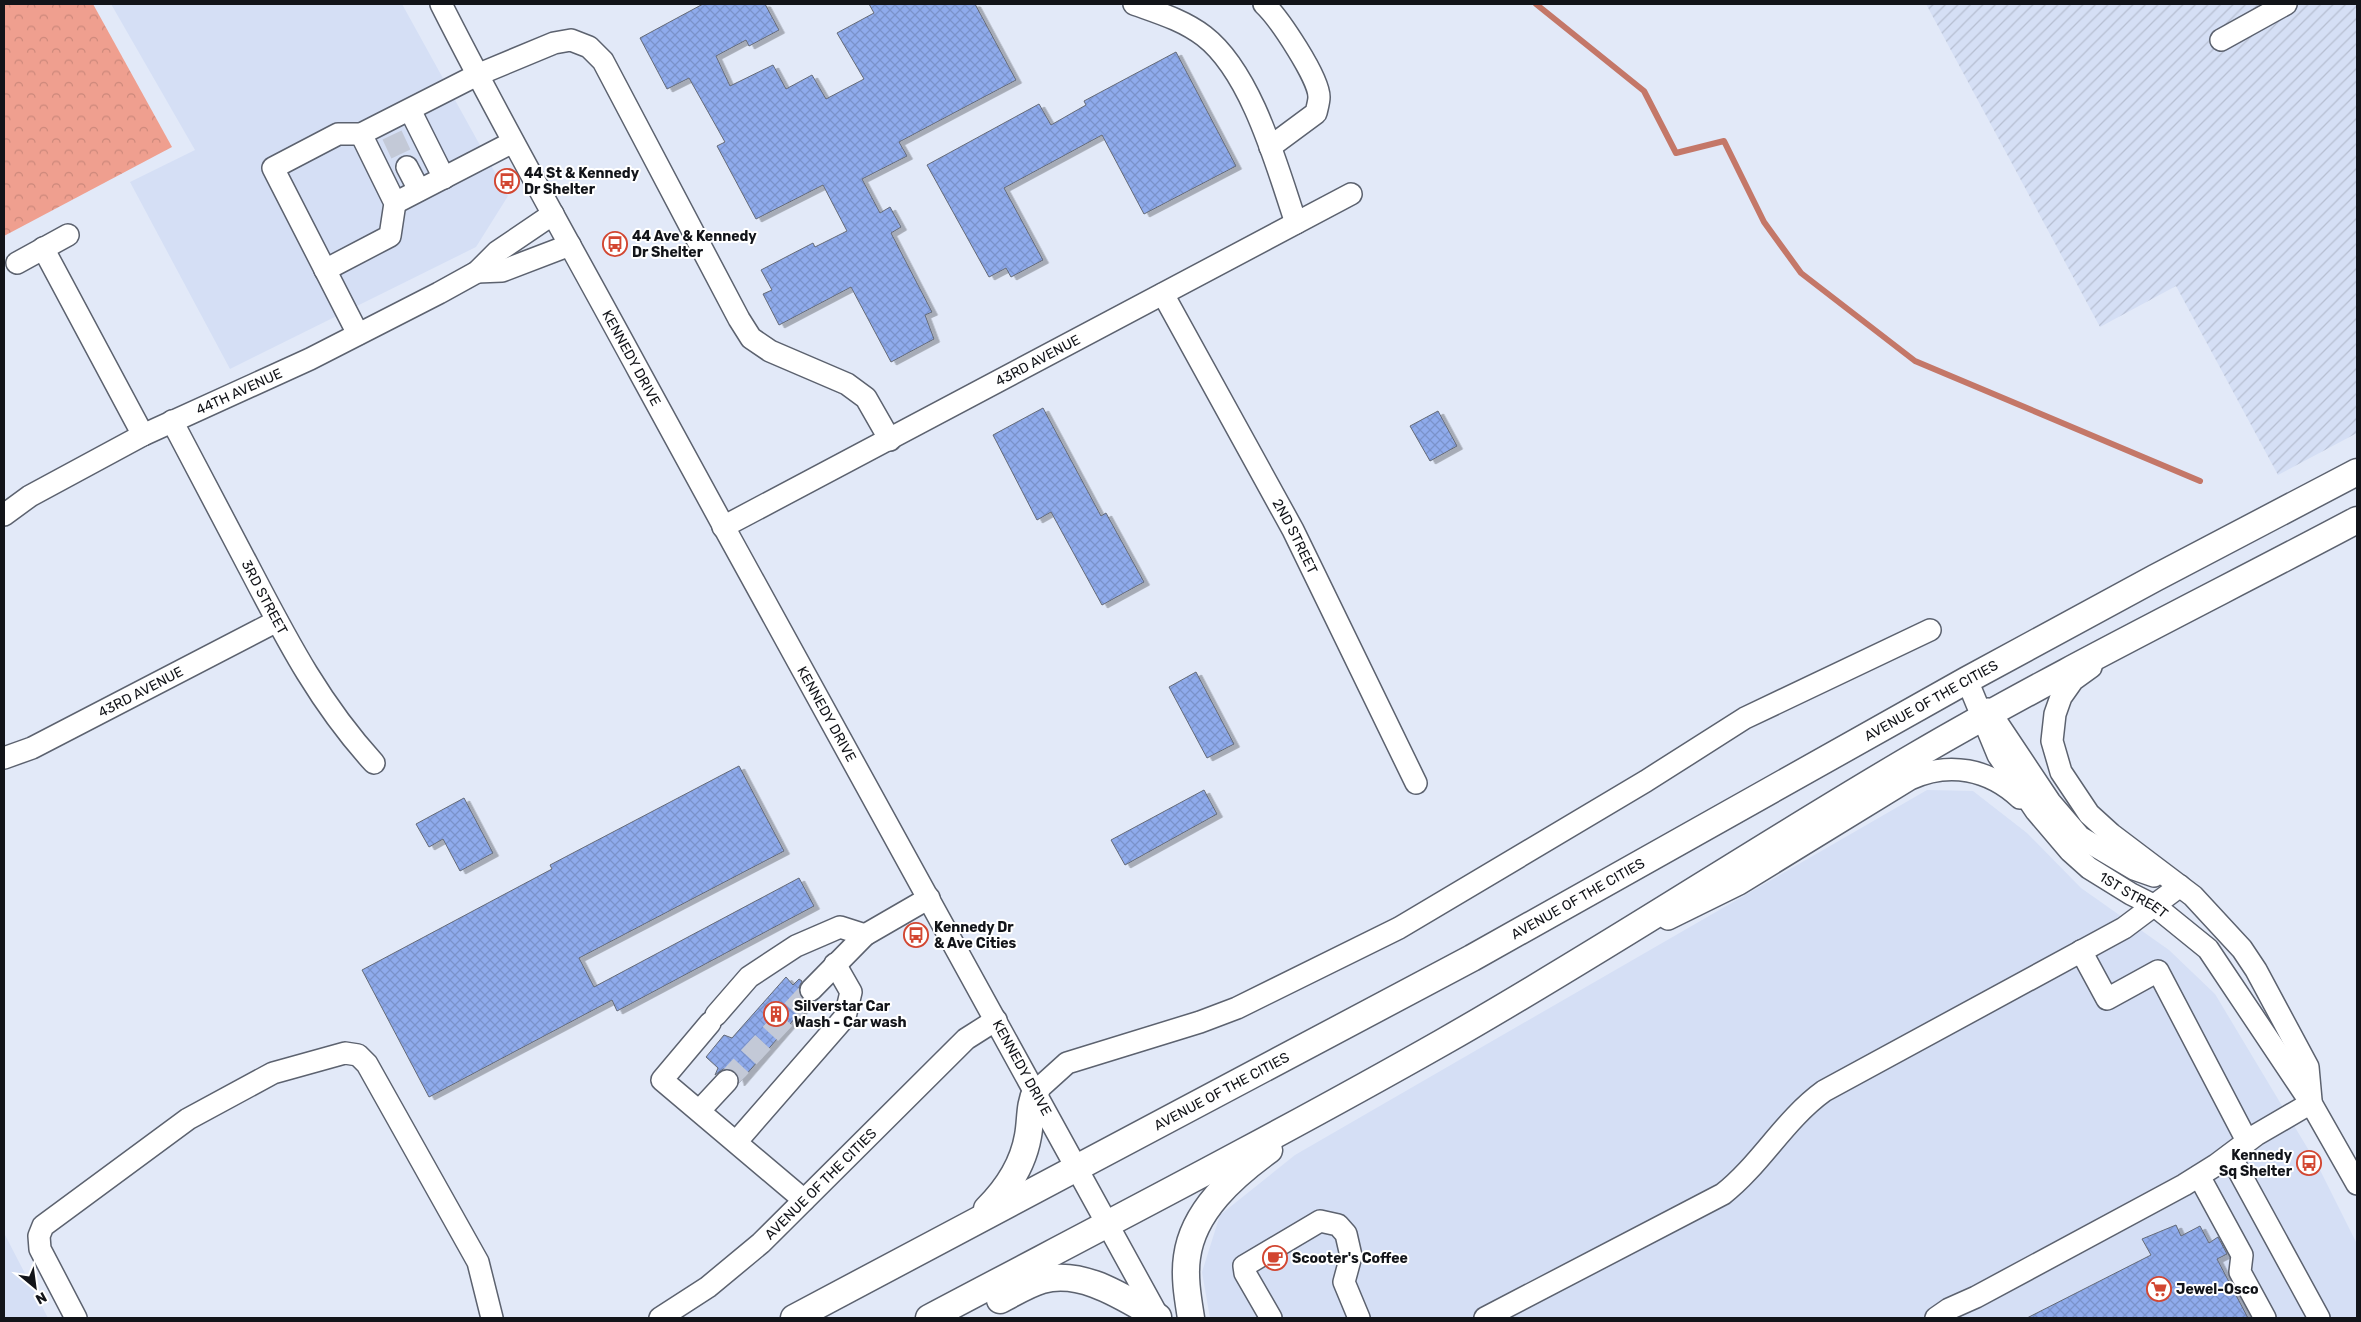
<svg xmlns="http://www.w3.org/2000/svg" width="2361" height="1322" font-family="Rubik,sans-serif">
<defs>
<pattern id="industrial-furrows" width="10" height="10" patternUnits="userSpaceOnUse" patternTransform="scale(1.25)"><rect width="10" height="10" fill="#d5dff5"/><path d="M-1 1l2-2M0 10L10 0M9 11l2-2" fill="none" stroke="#b6bed1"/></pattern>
<pattern id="forest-crowns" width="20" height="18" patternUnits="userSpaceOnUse" patternTransform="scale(1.25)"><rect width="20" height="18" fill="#ef9f8f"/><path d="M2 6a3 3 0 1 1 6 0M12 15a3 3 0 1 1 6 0" fill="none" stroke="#cc887b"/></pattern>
<pattern id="building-cross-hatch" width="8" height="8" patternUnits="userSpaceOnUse" patternTransform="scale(1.25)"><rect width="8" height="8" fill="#8fabec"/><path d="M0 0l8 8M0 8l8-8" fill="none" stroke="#7a92ca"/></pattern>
<filter id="shadow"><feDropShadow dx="5.5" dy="3" stdDeviation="0" flood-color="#0004"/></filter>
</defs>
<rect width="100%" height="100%" fill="#e2e9f8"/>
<path fill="#d5dff5" d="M 111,4 L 402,4 L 508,196 L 476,247 L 230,369 L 130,182 L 195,150 Z
M 1927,790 L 1973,791 L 2027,833 L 2081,888 L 2169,950 L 2215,994 L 2317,1164 L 2357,1244 L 2357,1318 L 1210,1318 L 1202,1272 L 1220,1215 L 1295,1155 Z
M 4,1233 L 48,1318 L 49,1318 L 4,1318 Z"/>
<path fill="url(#industrial-furrows)" d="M 1926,4 L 2357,4 L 2357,433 L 2278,475 L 2176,286 L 2100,327 Z"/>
<path fill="url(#forest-crowns)" d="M 4,4 L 93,4 L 172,147 L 4,236 Z"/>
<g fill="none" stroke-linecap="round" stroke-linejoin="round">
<path stroke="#c47768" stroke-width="6" d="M 1536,4 L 1644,91 L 1676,153 L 1724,141 L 1764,222 L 1801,273 L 1915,361 L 2200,481"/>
</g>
<path fill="url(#building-cross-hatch)" stroke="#646a77" filter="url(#shadow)" d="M 703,4 L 765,4 L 779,30 L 749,46 L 746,40 L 716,56 L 730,86 L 773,65 L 786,89 L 812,75 L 826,99 L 864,79 L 837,33 L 874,13 L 869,4 L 975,4 L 1016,80 L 899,142 L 907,156 L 862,179 L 880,213 L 890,207 L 901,227 L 891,233 L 932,312 L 925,315 L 934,339 L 891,362 L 851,287 L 779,325 L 763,294 L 772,290 L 761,270 L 813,243 L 815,247 L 847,231 L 823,185 L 756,219 L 717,146 L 725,142 L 689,78 L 667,89 L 640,38 Z
M 1176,52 L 1236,166 L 1144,214 L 1102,135 L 1004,188 L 1043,260 L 1011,277 L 1006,268 L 989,277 L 927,165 L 1039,104 L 1051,125 L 1086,105 L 1084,101 Z
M 1043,408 L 1101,516 L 1106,513 L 1144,582 L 1102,605 L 1051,512 L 1037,520 L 993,435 Z
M 1438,411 L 1457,446 L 1430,461 L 1410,426 Z
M 1196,672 L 1234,744 L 1207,758 L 1169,687 Z
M 739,766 L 784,851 L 579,958 L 594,987 L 799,878 L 814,906 L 617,1011 L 612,1000 L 429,1097 L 362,970 L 552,869 L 550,865 Z
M 1204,790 L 1217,814 L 1125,865 L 1111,840 Z
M 464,798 L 493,853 L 460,871 L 443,839 L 429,847 L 416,824 Z
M 786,977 L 793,985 L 799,979 L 802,981 L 799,987 L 799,994 L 803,999 L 809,1002 L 739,1083 L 736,1072 L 730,1069 L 723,1069 L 715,1075 L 718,1068 L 706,1057 L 724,1035 L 732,1038 Z
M 2176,1225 L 2181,1236 L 2200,1226 L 2209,1243 L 2218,1237 L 2227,1254 L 2217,1259 L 2248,1318 L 2027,1318 L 2151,1255 L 2142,1239 Z"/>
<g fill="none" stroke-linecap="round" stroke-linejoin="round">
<path stroke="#c3c9d7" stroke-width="21" stroke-dasharray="21 11" stroke-linecap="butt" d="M 392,135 L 407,167
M 727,1081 L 811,990"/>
<defs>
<g id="minor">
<path id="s1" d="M 441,4 C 504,129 574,251 641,375 C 812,690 988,1002 1159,1318"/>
<path d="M 1134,4 C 1159,13 1183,20 1204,36 C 1252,73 1277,167 1296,223"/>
<path d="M 1264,4 C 1279,18 1319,78 1319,97 C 1319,102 1317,108 1316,113 L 1270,147"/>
<path d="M 2221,40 L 2286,4"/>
<path d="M 410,110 L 444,178"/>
<path d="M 407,167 L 419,190"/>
<path d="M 395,203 L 513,142"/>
<path d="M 43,248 L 143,435"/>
<path d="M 17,263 L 68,235"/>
<path d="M 325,270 L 390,236 L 395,203 L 361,134"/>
<path d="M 477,272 L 502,271 L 570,245"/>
<path id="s2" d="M 1163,294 L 1293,530 L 1416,783"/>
<path d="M 358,334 L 273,168 L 338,134 L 361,134 L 477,75 L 554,43 L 571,40 L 589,47 L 603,61 L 739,319 L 751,338 L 770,351 L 847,384 L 866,398 L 890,440"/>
<path id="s3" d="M 172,421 C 199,473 226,524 253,575 C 289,644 321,705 374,763"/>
<path id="s4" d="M 4,515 L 30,496 L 143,435 L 310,359 L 439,293 L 477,272 L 497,252 L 553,214"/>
<path id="s5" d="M 723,527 L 1351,194"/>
<path d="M 2091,667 L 2073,680 L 2061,697 L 2055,714 L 2052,741 L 2061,772 L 2089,814 L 2111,834 L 2193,896 L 2242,949 L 2256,970 L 2308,1067 L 2311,1100"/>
<path id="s6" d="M 1967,680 L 1998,755 L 2036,811 L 2070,851 L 2089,868 L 2131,894 L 2155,906 L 2208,949 L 2311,1103 L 2357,1184"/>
<path d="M 1988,709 L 2050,802 L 2080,837 L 2134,869 L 2154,876"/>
<path id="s7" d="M 4,758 L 32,748 L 277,621"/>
<path d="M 1668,919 L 1739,884 L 1910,779 C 1949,761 1989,769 2020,798"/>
<path d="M 2081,951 L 2107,999 L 2158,971 L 2247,1141"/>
<path d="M 811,990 L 865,935 L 929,898"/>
<path d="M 716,1015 L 749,977 L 796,946 L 840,927 L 865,935"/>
<path d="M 710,1023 L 662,1080 L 804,1200"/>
<path d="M 1036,1091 L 1067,1063 L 1200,1022 L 1237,1008 L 1399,928 L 1646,781 L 1745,718 L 1930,630"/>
<path d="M 700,1110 L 727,1081"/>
<path d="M 737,1141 L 845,1017 L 851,992 L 835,964"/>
<path d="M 2230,1155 L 2319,1318"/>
<path d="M 2199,1176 L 2242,1255 L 2240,1272 L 2265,1318"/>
<path d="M 76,1318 L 40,1249 L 39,1236 L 43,1226 L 188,1119 L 273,1073 L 345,1053 L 358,1055 L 367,1064 L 478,1262 L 492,1318"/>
<path id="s8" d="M 660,1318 L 708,1287 L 761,1243 L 966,1039 L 996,1020"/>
<path d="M 1271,1318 L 1245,1273 L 1244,1266 L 1320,1221 L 1338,1225 L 1346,1234 L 1351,1256 L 1344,1282 L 1359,1318"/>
<path d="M 1485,1318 L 1723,1194 C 1761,1164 1784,1120 1824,1091 L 2124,928 L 2180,886"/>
<path d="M 1936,1318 L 1949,1309 L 1976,1297 L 2184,1185 L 2216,1165 L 2256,1135 L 2311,1103"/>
</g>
<g id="major">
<path d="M 987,1209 C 1008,1188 1023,1165 1028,1136 C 1031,1120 1029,1105 1036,1091"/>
<path d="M 1000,1300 C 1014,1293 1028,1284 1042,1280 C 1083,1269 1124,1298 1158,1317"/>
<path id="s9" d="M 794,1318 L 1472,958 L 1967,680 L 2155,578 L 2357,472"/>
<path d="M 929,1318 C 1101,1227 1274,1138 1443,1042 C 1603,951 1756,849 1915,756 C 2059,672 2210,598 2357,520"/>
<path d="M 1191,1318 C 1188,1299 1184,1277 1187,1257 C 1193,1211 1233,1176 1269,1150"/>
</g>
</defs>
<use href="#minor" stroke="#5c626f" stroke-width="24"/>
<use href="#major" stroke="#5c626f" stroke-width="29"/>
<use href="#minor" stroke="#fff" stroke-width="21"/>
<use href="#major" stroke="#fff" stroke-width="26"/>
</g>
<defs>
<symbol id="bus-ring" viewBox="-11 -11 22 22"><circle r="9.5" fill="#fff" stroke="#d24631" stroke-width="1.5"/><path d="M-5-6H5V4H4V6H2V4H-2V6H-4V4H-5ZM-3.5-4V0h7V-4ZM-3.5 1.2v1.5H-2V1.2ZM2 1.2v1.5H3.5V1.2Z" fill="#d24631"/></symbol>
<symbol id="building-ring" viewBox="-11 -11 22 22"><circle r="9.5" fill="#fff" stroke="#d24631" stroke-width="1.5"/><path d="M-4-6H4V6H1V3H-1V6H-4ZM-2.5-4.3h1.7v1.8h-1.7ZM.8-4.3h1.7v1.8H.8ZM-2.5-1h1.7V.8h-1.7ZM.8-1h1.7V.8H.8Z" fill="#d24631"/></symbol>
<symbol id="cafe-ring" viewBox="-11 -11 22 22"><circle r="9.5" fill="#fff" stroke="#d24631" stroke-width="1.5"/><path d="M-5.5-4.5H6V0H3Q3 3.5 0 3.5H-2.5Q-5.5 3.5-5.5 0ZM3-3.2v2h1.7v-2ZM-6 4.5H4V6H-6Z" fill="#d24631"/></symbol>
<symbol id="supermarket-ring" viewBox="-11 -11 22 22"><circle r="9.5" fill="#fff" stroke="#d24631" stroke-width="1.5"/><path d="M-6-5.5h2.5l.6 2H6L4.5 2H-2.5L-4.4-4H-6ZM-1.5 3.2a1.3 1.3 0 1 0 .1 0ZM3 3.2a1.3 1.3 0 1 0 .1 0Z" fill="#d24631"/></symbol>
</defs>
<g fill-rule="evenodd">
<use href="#bus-ring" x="493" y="167" width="28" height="28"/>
<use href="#bus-ring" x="601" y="230" width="28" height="28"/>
<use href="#bus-ring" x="902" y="921" width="28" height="28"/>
<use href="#building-ring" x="762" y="1000" width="28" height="28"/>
<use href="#bus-ring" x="2295" y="1149" width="28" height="28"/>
<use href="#cafe-ring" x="1261" y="1244" width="28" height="28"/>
<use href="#supermarket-ring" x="2145" y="1275" width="28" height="28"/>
</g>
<g text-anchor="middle" stroke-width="4" stroke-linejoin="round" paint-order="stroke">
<g font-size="14" font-weight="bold" fill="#121419" stroke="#fff" text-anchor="start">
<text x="524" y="178">44 St &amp; Kennedy<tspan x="524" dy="16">Dr Shelter</tspan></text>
<text x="632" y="241">44 Ave &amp; Kennedy<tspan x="632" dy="16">Dr Shelter</tspan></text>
<text x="934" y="932">Kennedy Dr<tspan x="934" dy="16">&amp; Ave Cities</tspan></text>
<text x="794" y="1011">Silverstar Car<tspan x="794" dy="16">Wash - Car wash</tspan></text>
<text x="2292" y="1160" text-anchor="end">Kennedy<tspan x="2292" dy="16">Sq Shelter</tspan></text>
<text x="1292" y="1263">Scooter's Coffee</text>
<text x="2176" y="1294">Jewel-Osco</text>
</g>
<g font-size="14" fill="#121419" stroke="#fff">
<text dy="5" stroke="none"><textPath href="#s1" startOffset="402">KENNEDY DRIVE</textPath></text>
<text dy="5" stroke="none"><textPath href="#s5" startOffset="356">43RD AVENUE</textPath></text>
<text dy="5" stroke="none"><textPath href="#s4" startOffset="266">44TH AVENUE</textPath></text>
<text dy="5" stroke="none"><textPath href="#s2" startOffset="276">2ND STREET</textPath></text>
<text dy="5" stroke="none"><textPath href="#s3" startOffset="199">3RD STREET</textPath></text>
<text dy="5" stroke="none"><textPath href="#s7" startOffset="152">43RD AVENUE</textPath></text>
<text dy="5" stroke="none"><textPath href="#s9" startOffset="1294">AVENUE OF THE CITIES</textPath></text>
<text dy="5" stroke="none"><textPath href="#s1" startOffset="808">KENNEDY DRIVE</textPath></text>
<text dy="5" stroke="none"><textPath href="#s6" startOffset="279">1ST STREET</textPath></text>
<text dy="5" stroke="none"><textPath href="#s9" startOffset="889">AVENUE OF THE CITIES</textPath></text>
<text dy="5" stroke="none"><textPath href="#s1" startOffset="1212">KENNEDY DRIVE</textPath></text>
<text dy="5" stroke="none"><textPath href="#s9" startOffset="484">AVENUE OF THE CITIES</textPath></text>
<text dy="5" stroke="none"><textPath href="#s8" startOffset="210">AVENUE OF THE CITIES</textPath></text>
</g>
</g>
<rect width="2361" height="1322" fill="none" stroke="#121419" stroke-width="10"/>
<g transform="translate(35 1287) rotate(151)" stroke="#ffffff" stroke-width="4" paint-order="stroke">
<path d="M0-4L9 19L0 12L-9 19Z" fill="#121419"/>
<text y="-8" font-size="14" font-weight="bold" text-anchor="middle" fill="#121419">N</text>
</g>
</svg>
